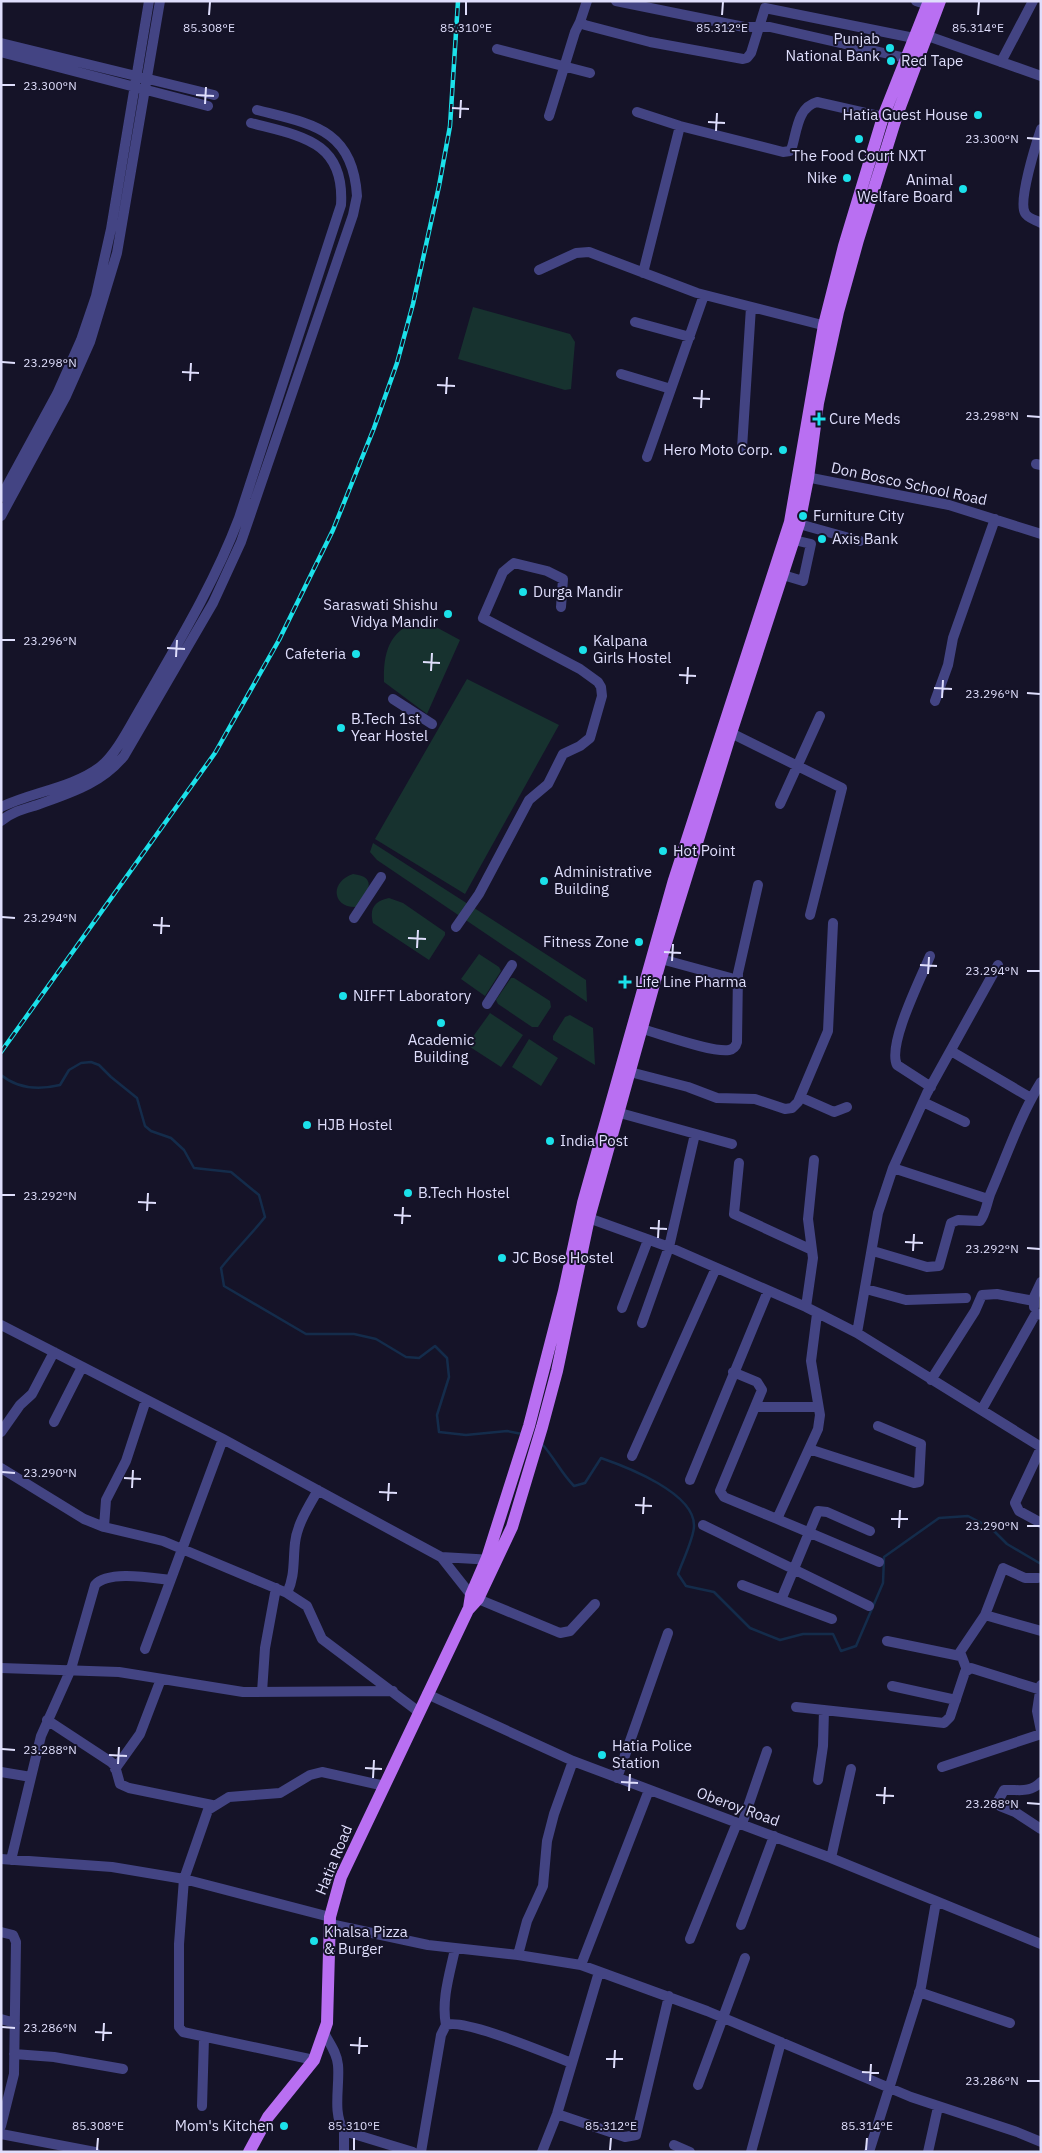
<svg xmlns="http://www.w3.org/2000/svg" width="1042" height="2153" font-family="'IBM Plex Sans',sans-serif">
<rect width="100%" height="100%" fill="#151328"/>
<path fill="#17322f" d="M 473,307 L 570,334 L 575,342 L 571,389 L 565,390 L 458,359 Z
M 423,620 L 460,640 L 427,714 L 384,682 C 383,651 390,628 423,620 Z
M 467,679 L 559,725 L 465,894 L 375,839 Z
M 373,843 L 586,980 L 587,1002 L 377,860 L 370,852 Z
M 353,874 C 379,877 367,893 358,907 C 332,909 329,882 353,874 Z
M 389,898 L 403,903 L 445,932 L 445,935 L 429,960 L 373,923 C 369,908 375,901 389,898 Z
M 479,954 L 499,967 L 501,971 L 485,996 L 461,979 Z
M 511,978 L 514,978 L 550,1001 L 551,1007 L 538,1027 L 532,1027 L 498,1004 L 496,1000 Z
M 490,1013 L 523,1035 L 501,1067 L 467,1045 Z
M 570,1015 L 593,1028 L 595,1065 L 553,1040 L 553,1036 L 565,1017 Z
M 529,1039 L 558,1058 L 541,1086 L 512,1067 Z"/>
<g fill="none" stroke-linecap="round" stroke-linejoin="round">
<path stroke="#142c4b" stroke-width="2.5" d="M 1,1075 C 18,1089 39,1090 60,1085 L 69,1070 L 81,1063 L 91,1062 L 99,1065 L 111,1077 L 137,1098 L 145,1126 L 151,1131 L 171,1138 L 184,1150 L 194,1168 L 231,1172 L 259,1195 L 265,1217 C 251,1235 235,1250 221,1268 L 224,1286 L 306,1334 L 354,1334 L 376,1339 L 406,1357 L 419,1358 L 435,1346 L 447,1358 L 449,1377 L 437,1415 L 439,1432 L 466,1435 L 507,1431 L 522,1434
M 542,1444 C 554,1457 561,1473 574,1486 L 585,1483 L 601,1458 C 627,1467 695,1493 694,1526 C 694,1538 682,1562 678,1574 L 686,1586 L 714,1592 L 750,1628 L 780,1640 L 803,1634 L 833,1634 L 841,1651 L 856,1646 L 883,1583 L 884,1557 L 939,1518 L 968,1516 L 991,1528 L 1007,1544 L 1041,1564"/>
<path stroke="#434483" stroke-width="10" d="M 587,1 L 580,22 L 585,25 L 650,42 L 743,59 L 747,58 L 751,53 L 765,8 L 914,38
M 616,1 L 744,27 L 770,27 L 906,58
M 916,1 L 928,5
M 925,35 L 1041,76
M 1,43 L 214,95
M 497,49 L 590,73
M 1,52 L 208,106
M 1001,62 L 1033,1
M 637,112 L 680,126 L 783,152 L 790,151 L 792,147 C 797,130 798,107 817,102 L 883,117
M 549,116 L 575,32 L 580,22
M 1041,129 C 1036,144 1018,201 1025,213 C 1027,218 1036,220 1041,223
M 539,270 L 576,253 L 589,252 L 697,293 L 830,327
M 643,273 L 680,126
M 635,322 L 690,337
M 621,374 L 671,389
M 742,448 L 751,307
M 647,457 L 704,295
M 1036,464 L 1041,465
M 801,476 L 949,505 L 1041,534
M 1,497 L 57,394 L 81,340 L 96,296 L 111,229 L 149,1
M 1,516 L 66,396 L 90,342 L 117,253 L 160,1
M 799,524 L 860,541
M 783,575 L 803,581 L 811,544 L 794,540
M 393,699 L 432,724
M 935,701 L 948,665 L 953,638 L 995,519
M 731,733 L 842,788 L 810,915
M 780,804 L 820,716
M 1,807 C 32,792 72,788 100,767 C 117,754 132,722 143,704 C 178,643 214,584 239,518 L 341,205 C 345,141 301,136 251,123
M 1,821 C 11,812 24,809 37,805 C 70,793 101,784 124,756 L 213,603 L 241,542 L 353,215 L 357,196 C 353,129 312,124 257,110
M 354,918 L 381,877
M 456,927 L 479,894 L 529,800 L 548,784 L 563,754 L 580,746 L 590,738 L 602,696 L 601,687 L 598,682 L 580,669 L 483,618 L 503,572 L 514,563 L 547,571 L 563,579 L 561,607
M 930,956 C 921,978 887,1045 897,1065 L 931,1087
M 661,959 L 738,980
M 487,1004 L 512,965
M 642,1029 C 661,1034 713,1053 729,1050 C 734,1049 736,1046 737,1042 L 738,973 L 758,885
M 951,1051 L 1031,1098
M 630,1072 L 688,1087 L 717,1098 L 755,1099 L 785,1109 L 792,1108 L 798,1102 L 828,1031 L 833,923
M 800,1097 L 834,1112 L 847,1107
M 923,1102 L 965,1122
M 620,1113 L 732,1144
M 739,1163 L 734,1214 L 812,1250
M 893,1168 L 988,1199
M 583,1216 L 669,1247 L 806,1307 L 857,1333 L 1041,1447
M 873,1251 L 927,1267 L 939,1266 L 951,1223 L 958,1220 L 980,1221 C 986,1214 987,1201 991,1192 C 1007,1155 1020,1116 1041,1082
M 866,1289 L 906,1300 L 966,1298
M 806,1307 L 813,1258 L 808,1219 L 814,1160
M 1034,1307 L 1034,1297 L 1041,1282
M 622,1308 L 648,1240
M 642,1323 L 669,1247 L 695,1134
M 1,1325 L 223,1439 L 441,1557 L 471,1595 L 478,1599 L 560,1633 L 570,1631 L 595,1604
M 857,1333 L 878,1213 L 893,1168 L 927,1093 L 998,965
M 733,1372 L 757,1382 L 762,1390 L 720,1491 L 724,1497 L 777,1519 L 818,1429 L 820,1415 L 811,1361 L 817,1314
M 931,1380 L 975,1311 L 982,1295 L 997,1294 L 1034,1301
M 756,1407 L 818,1407
M 982,1409 L 1035,1315 L 1041,1314
M 54,1422 L 82,1367
M 1,1432 L 20,1405 L 32,1394 L 54,1352
M 1041,1448 L 1015,1503 L 1019,1511 L 1041,1523
M 809,1449 L 914,1483 L 919,1482 L 921,1444 L 878,1426
M 632,1456 L 716,1268
M 1,1468 L 84,1519 L 104,1527 L 163,1541 L 287,1593 L 307,1606 L 322,1639 L 419,1712
M 690,1480 L 768,1291
M 777,1519 L 879,1562
M 703,1525 L 869,1606
M 104,1527 L 106,1500 L 126,1461 L 146,1400
M 441,1557 L 493,1560
M 742,1585 L 832,1619
M 287,1593 C 295,1577 293,1561 295,1543 C 297,1524 309,1506 318,1490
M 781,1600 L 818,1511 L 827,1512 L 870,1531
M 985,1615 L 1041,1631
M 887,1641 L 960,1656
M 145,1649 L 223,1439
M 1,1668 L 119,1672 L 243,1692 L 393,1691
M 967,1670 L 960,1652 L 985,1615 L 1003,1568 L 1025,1578 L 1038,1578
M 1041,1685 L 1037,1711 L 1041,1731
M 892,1686 L 956,1700
M 262,1692 L 265,1648 L 276,1588
M 427,1694 L 573,1761 L 831,1858 L 1041,1944
M 796,1707 L 944,1723 L 950,1717 L 965,1672 L 971,1668 L 1041,1690
M 47,1720 L 111,1762 L 115,1766 L 120,1784 L 129,1788 L 212,1805
M 942,1767 L 1041,1734
M 115,1769 L 140,1734 L 161,1679
M 1,1772 L 31,1777
M 617,1778 L 668,1633
M 818,1780 L 823,1746 L 824,1710
M 1041,1782 C 1029,1794 1018,1789 1004,1790 L 998,1801 L 1000,1806 L 1015,1812 L 1041,1829
M 742,1824 L 767,1751
M 831,1858 L 851,1769
M 1,1859 L 112,1867 L 184,1879 L 330,1917
M 11,1860 L 41,1736 L 71,1669 L 95,1585 C 108,1570 152,1578 170,1580
M 330,1924 L 428,1945 L 518,1955 L 581,1965 L 707,2011 L 911,2097 L 1017,2132 L 1041,2142
M 741,1925 L 774,1836
M 1,1932 L 13,1935 L 16,1942 L 14,2074 L 1,2126
M 690,1939 L 737,1823
M 518,1955 L 527,1921 L 543,1886 L 547,1841 L 554,1814 L 573,1761
M 581,1965 L 649,1790
M 919,1992 L 1010,2023
M 1,2019 L 15,2023
M 446,2025 C 441,2000 450,1973 455,1949
M 324,2033 C 330,2044 337,2053 338,2065 C 340,2086 332,2113 344,2131 L 413,2152
M 14,2054 L 54,2057 L 123,2069
M 314,2060 L 183,2032 L 179,2027 L 179,1944 L 184,1879 L 208,1810 L 229,1797 L 280,1793 L 310,1775 L 322,1772 L 385,1786
M 698,2085 L 745,1958
M 202,2106 L 204,2038
M 557,2114 L 625,2137 L 636,2135 L 669,1996
M 344,2131 L 344,2152
M 1,2134 L 95,2152
M 674,2145 L 690,2152
M 421,2152 L 441,2035 L 446,2025 C 465,2018 550,2055 572,2063
M 542,2152 L 557,2114 L 599,1972
M 751,2152 L 781,2042
M 869,2152 L 921,1987 L 936,1902
M 928,2152 L 938,2107"/>
<path stroke="#b96ff2" stroke-width="12" d="M 469,1608 L 471,1595 L 487,1558 L 529,1426 L 564,1291 L 583,1203 L 674,880 L 790,522 L 824,325 L 844,246 L 883,117 L 929,1
M 249,2152 L 268,2117 L 314,2060 L 327,2023 L 330,1917 L 341,1877 L 468,1610 L 478,1599 L 512,1527 L 542,1427 L 557,1371 L 589,1218 L 661,959 L 731,733 L 799,524 L 808,478 L 818,403 L 838,312 L 858,240 L 897,115 L 940,1"/>
<defs>
<path id="rail" d="M 1,1052 L 215,753 L 279,640 L 333,530 L 374,428 L 397,363 L 413,304 L 439,186 L 450,126 L 458,1"/>
</defs>
<use href="#rail" stroke="#1be1ea" stroke-width="4.5"/>
<use href="#rail" stroke="#151328" stroke-width="2.5" stroke-dasharray="8" stroke-linecap="butt"/>
</g>
<path fill="none" stroke="#dfdefc" stroke-width="2" d="M 209,15 L 210,2M 466,15 L 466,2M 722,15 L 723,2M 978,15 L 979,2M 2,85 L 15,85M 196,95 L 214,96M 205,104 L 206,87M 452,108 L 469,109M 460,118 L 461,100M 708,122 L 725,123M 716,131 L 717,113M 1027,138 L 1040,139M 2,362 L 15,363M 182,372 L 199,373M 190,381 L 191,363M 437,385 L 455,386M 446,394 L 447,377M 693,398 L 710,399M 701,408 L 702,390M 1027,416 L 1040,417M 2,640 L 15,640M 167,648 L 185,649M 176,657 L 177,640M 423,662 L 440,663M 431,671 L 432,653M 679,675 L 696,676M 687,684 L 688,667M 934,688 L 952,689M 1027,693 L 1040,694M 942,698 L 943,680M 2,917 L 15,918M 153,925 L 170,926M 161,934 L 162,917M 408,938 L 426,939M 417,948 L 418,930M 664,952 L 681,953M 672,961 L 673,944M 920,965 L 937,966M 1027,971 L 1040,971M 928,974 L 929,957M 2,1195 L 15,1195M 138,1202 L 156,1203M 147,1211 L 148,1193M 394,1215 L 411,1216M 402,1224 L 403,1207M 650,1228 L 667,1229M 658,1238 L 659,1220M 905,1242 L 923,1243M 1027,1248 L 1040,1249M 913,1251 L 914,1234M 2,1472 L 15,1473M 124,1478 L 141,1479M 132,1488 L 133,1470M 379,1492 L 397,1493M 388,1501 L 389,1483M 635,1505 L 652,1506M 643,1514 L 644,1497M 891,1519 L 908,1519M 1027,1526 L 1040,1526M 899,1528 L 900,1510M 2,1749 L 15,1750M 109,1755 L 127,1756M 118,1764 L 119,1747M 365,1768 L 382,1769M 373,1778 L 374,1760M 621,1782 L 638,1783M 629,1791 L 630,1774M 876,1795 L 894,1796M 1027,1803 L 1040,1804M 884,1804 L 885,1787M 2,2027 L 15,2028M 95,2032 L 112,2033M 103,2041 L 104,2023M 350,2045 L 368,2046M 359,2054 L 360,2037M 606,2059 L 623,2059M 614,2068 L 615,2050M 862,2072 L 879,2073M 870,2081 L 871,2064M 1027,2081 L 1040,2081M 97,2150 L 98,2138M 354,2150 L 354,2138M 610,2150 L 611,2138M 866,2150 L 867,2138"/>
<g fill="#1be1ea" stroke="#151328" stroke-width="2">
<circle cx="890" cy="48" r="5"/>
<circle cx="891" cy="61" r="5"/>
<circle cx="978" cy="115" r="5"/>
<circle cx="859" cy="139" r="5"/>
<circle cx="847" cy="178" r="5"/>
<circle cx="963" cy="189" r="5"/>
<path d="M816.5 411.5h5v5h5v5h-5v5h-5v-5h-5v-5h5z"/>
<circle cx="783" cy="450" r="5"/>
<circle cx="803" cy="516" r="5"/>
<circle cx="822" cy="539" r="5"/>
<circle cx="523" cy="592" r="5"/>
<circle cx="448" cy="614" r="5"/>
<circle cx="583" cy="650" r="5"/>
<circle cx="356" cy="654" r="5"/>
<circle cx="341" cy="728" r="5"/>
<circle cx="663" cy="851" r="5"/>
<circle cx="544" cy="881" r="5"/>
<circle cx="639" cy="942" r="5"/>
<path d="M622.5 974.5h5v5h5v5h-5v5h-5v-5h-5v-5h5z"/>
<circle cx="343" cy="996" r="5"/>
<circle cx="441" cy="1023" r="5"/>
<circle cx="307" cy="1125" r="5"/>
<circle cx="550" cy="1141" r="5"/>
<circle cx="408" cy="1193" r="5"/>
<circle cx="502" cy="1258" r="5"/>
<circle cx="602" cy="1755" r="5"/>
<circle cx="314" cy="1941" r="5"/>
<circle cx="284" cy="2126" r="5"/>
</g>
<g text-anchor="middle" stroke-width="4" stroke-linejoin="round" paint-order="stroke">
<g font-size="15" fill="#dfdefc" stroke="#151328" text-anchor="start">
<text x="880" y="44" text-anchor="end">Punjab<tspan x="880" dy="17">National Bank</tspan></text>
<text x="901" y="66">Red Tape</text>
<text x="968" y="120" text-anchor="end">Hatia Guest House</text>
<text x="859" y="161" text-anchor="middle">The Food Court NXT</text>
<text x="837" y="183" text-anchor="end">Nike</text>
<text x="953" y="185" text-anchor="end">Animal<tspan x="953" dy="17">Welfare Board</tspan></text>
<text x="829" y="424">Cure Meds</text>
<text x="773" y="455" text-anchor="end">Hero Moto Corp.</text>
<text x="813" y="521">Furniture City</text>
<text x="832" y="544">Axis Bank</text>
<text x="533" y="597">Durga Mandir</text>
<text x="438" y="610" text-anchor="end">Saraswati Shishu<tspan x="438" dy="17">Vidya Mandir</tspan></text>
<text x="593" y="646">Kalpana<tspan x="593" dy="17">Girls Hostel</tspan></text>
<text x="346" y="659" text-anchor="end">Cafeteria</text>
<text x="351" y="724">B.Tech 1st<tspan x="351" dy="17">Year Hostel</tspan></text>
<text x="673" y="856">Hot Point</text>
<text x="554" y="877">Administrative<tspan x="554" dy="17">Building</tspan></text>
<text x="629" y="947" text-anchor="end">Fitness Zone</text>
<text x="635" y="987">Life Line Pharma</text>
<text x="353" y="1001">NIFFT Laboratory</text>
<text x="441" y="1045" text-anchor="middle">Academic<tspan x="441" dy="17">Building</tspan></text>
<text x="317" y="1130">HJB Hostel</text>
<text x="560" y="1146">India Post</text>
<text x="418" y="1198">B.Tech Hostel</text>
<text x="512" y="1263">JC Bose Hostel</text>
<text x="612" y="1751">Hatia Police<tspan x="612" dy="17">Station</tspan></text>
<text x="324" y="1937">Khalsa Pizza<tspan x="324" dy="17">&amp; Burger</tspan></text>
<text x="274" y="2131" text-anchor="end">Mom's Kitchen</text>
</g>
<g font-size="15" fill="#dfdefc" stroke="#151328">
<text transform="translate(909 484) rotate(12)" y="5">Don Bosco School Road</text>
<text transform="translate(738 1807) rotate(20)" y="5">Oberoy Road</text>
<text transform="translate(334 1860) rotate(-68)" y="5">Hatia Road</text>
</g>
</g>
<g font-size="12" text-anchor="middle" fill="#dfdefc" stroke="#151328" stroke-width="4" stroke-linejoin="round" paint-order="stroke">
<text x="209" y="32">85.308°E</text>
<text x="466" y="32">85.310°E</text>
<text x="722" y="32">85.312°E</text>
<text x="978" y="32">85.314°E</text>
<text x="50" y="90">23.300°N</text>
<text x="992" y="143">23.300°N</text>
<text x="50" y="367">23.298°N</text>
<text x="992" y="420">23.298°N</text>
<text x="50" y="645">23.296°N</text>
<text x="992" y="698">23.296°N</text>
<text x="50" y="922">23.294°N</text>
<text x="992" y="975">23.294°N</text>
<text x="50" y="1200">23.292°N</text>
<text x="992" y="1253">23.292°N</text>
<text x="50" y="1477">23.290°N</text>
<text x="992" y="1530">23.290°N</text>
<text x="50" y="1754">23.288°N</text>
<text x="992" y="1808">23.288°N</text>
<text x="50" y="2032">23.286°N</text>
<text x="992" y="2085">23.286°N</text>
<text x="98" y="2130">85.308°E</text>
<text x="354" y="2130">85.310°E</text>
<text x="611" y="2130">85.312°E</text>
<text x="867" y="2130">85.314°E</text>
</g>
<rect width="1042" height="2153" fill="none" stroke="#dfdefc" stroke-width="5"/>
</svg>
